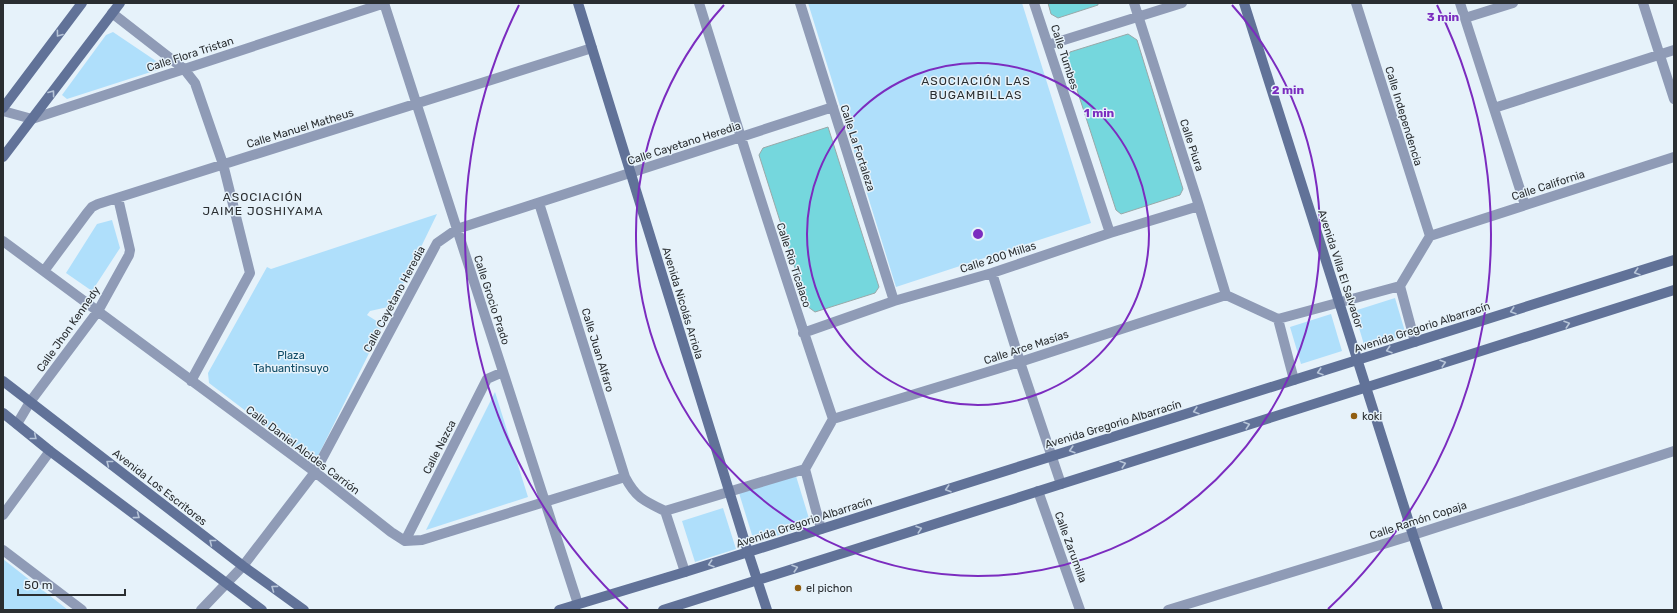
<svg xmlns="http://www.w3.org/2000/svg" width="1677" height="613" font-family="Rubik,sans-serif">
<rect width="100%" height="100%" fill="#e6f2fa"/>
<path fill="#afdffb" d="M 808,3 L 1022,3 L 1091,223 L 896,287 Z
M 113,32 L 159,63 L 157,70 L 67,99 L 62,95 L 106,35 Z
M 437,214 L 391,309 L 388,307 L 370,311 L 367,315 L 383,325 L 318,456 L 310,460 L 209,383 L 208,373 L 267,267 L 271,269 Z
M 112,220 L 120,248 L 92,291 L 66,273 L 97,224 Z
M 1395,298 L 1406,335 L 1365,348 L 1354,311 Z
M 1331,314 L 1342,351 L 1301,364 L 1290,327 Z
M 495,392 L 528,497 L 426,530 Z
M 796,476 L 811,525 L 764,540 L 752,535 L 739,493 Z
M 723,508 L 736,549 L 695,562 L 682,521 Z
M 3,559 L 68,610 L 3,610 Z"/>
<path fill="#75d7dd" stroke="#99a8a9" d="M 1048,3 L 1098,3 L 1098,5 L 1058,18 L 1051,14 Z
M 1128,34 L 1137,40 L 1183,189 L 1180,195 L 1121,214 L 1116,210 L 1067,59 L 1070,52 Z
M 828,127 L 879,287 L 875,293 L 815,312 L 807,306 L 759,155 L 763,148 Z"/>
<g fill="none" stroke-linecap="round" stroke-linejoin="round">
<path stroke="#8f9bb6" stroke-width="10" d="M 384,3 L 578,604
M 699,3 C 742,142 786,281 833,419 L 805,469 L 821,529
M 800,3 L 894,301
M 1034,3 L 1110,233
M 1134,3 L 1199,206 L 1226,295
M 1356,3 L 1430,236
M 1460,3 L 1525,205
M 1643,3 L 1674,99
M 112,13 L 184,69 L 195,83 L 223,164 L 250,273 L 191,381
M 1465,18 L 1513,3
M 1048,45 L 1182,3
M 1494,108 L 1674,50
M 3,111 L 32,119 L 385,3
M 539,203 L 625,477 C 636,498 644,501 665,511 L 805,469
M 1430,236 L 1674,157
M 3,241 L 315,472 L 391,532 L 405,541 L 422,540 L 625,477
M 44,271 L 87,213 L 92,207 L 98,204 L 592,48
M 992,273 L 1020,362 L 1061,484
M 1226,295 L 1278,319 L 1294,380
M 1278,319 L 1400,286
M 803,333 L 894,301 L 992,273 L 1110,233 L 1199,206
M 1415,342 L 1400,286 L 1430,236
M 833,419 L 1020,362 L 1226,295
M 17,424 L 30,402 L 98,311 L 129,255 L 130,250 L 118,198
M 1038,491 L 1080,610
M 665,511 L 685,572
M 3,515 L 50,451
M 405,541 L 487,379 L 503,372
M 3,550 L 82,610
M 201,610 L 243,566 L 315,472 L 437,243 L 457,229 L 833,107
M 1168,610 L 1413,535 L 1674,451"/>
<path stroke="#617298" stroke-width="10" d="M 578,3 L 748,552 L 767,610
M 1244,3 L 1413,535 L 1438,610
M 3,108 L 82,3
M 3,157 L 120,3
M 3,381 L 243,566 L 304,610
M 3,413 L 50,451 L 262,610
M 559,610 L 685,572 L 1674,260
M 663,610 L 1674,290"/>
</g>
<defs><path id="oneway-chevron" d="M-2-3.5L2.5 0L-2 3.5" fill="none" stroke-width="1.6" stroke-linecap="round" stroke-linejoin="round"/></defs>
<g stroke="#b7c5d8">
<use href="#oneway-chevron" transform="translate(59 34) rotate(127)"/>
<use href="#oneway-chevron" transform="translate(52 93) rotate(-53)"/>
<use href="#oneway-chevron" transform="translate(1637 272) rotate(162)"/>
<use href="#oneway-chevron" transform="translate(1513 311) rotate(162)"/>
<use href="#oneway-chevron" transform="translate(1567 324) rotate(-18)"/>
<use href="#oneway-chevron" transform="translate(1389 350) rotate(162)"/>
<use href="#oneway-chevron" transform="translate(1443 363) rotate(-18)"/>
<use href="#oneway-chevron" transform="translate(1320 372) rotate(162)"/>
<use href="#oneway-chevron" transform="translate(1196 411) rotate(163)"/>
<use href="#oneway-chevron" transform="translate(1247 425) rotate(-18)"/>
<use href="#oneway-chevron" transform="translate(34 437) rotate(39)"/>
<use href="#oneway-chevron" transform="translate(1072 450) rotate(163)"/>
<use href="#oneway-chevron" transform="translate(109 463) rotate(-142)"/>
<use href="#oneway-chevron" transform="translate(1123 464) rotate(-18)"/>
<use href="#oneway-chevron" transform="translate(948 489) rotate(162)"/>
<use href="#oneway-chevron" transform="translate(137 516) rotate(37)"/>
<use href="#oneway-chevron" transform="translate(919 529) rotate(-18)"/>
<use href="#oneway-chevron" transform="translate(212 542) rotate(-142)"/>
<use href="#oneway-chevron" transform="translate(711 564) rotate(162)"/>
<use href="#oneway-chevron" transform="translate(795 568) rotate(-18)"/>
<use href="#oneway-chevron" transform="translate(274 588) rotate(-144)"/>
</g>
<g fill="none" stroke="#7b2cbf" stroke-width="2">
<circle cx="978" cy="234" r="171"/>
<path d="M1232 5A342 342 0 1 1 724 5"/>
<path d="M628 609A513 513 0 0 1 519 5M1437 5A513 513 0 0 1 1328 609"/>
</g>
<g fill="#915e10" stroke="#e6f2fa" stroke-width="1.5">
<circle cx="1354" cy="416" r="4"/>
<circle cx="798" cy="588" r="4"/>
</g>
<g text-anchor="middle" stroke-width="3" stroke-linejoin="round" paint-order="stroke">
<g font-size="11" fill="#2a2e31" stroke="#e6f2fa">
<text transform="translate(190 54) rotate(-18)" y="4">Calle Flora Tristan</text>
<text transform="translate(1065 57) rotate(72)" y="4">Calle Tumbes</text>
<text transform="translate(1404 116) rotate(73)" y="4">Calle Independencia</text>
<text transform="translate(300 128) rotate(-17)" y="4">Calle Manuel Matheus</text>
<text transform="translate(684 143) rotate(-18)" y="4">Calle Cayetano Heredia</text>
<text transform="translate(1192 145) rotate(72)" y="4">Calle Piura</text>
<text transform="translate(858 148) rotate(72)" y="4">Calle La Fortaleza</text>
<text transform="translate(1548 185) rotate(-18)" y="4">Calle California</text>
<text transform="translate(998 257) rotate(-18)" y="4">Calle 200 Millas</text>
<text transform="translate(794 265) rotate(72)" y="4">Calle Rio Ticalaco</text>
<text transform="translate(1341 269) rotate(72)" y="4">Avenida Villa El Salvador</text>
<text transform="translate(394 299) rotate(-62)" y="4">Calle Cayetano Heredia</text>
<text transform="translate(492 300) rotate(72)" y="4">Calle Grocio Prado</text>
<text transform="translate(683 303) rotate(73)" y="4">Avenida Nicolás Arriola</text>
<text transform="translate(1422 327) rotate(-18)" y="4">Avenida Gregorio Albarracín</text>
<text transform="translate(68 329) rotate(-55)" y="4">Calle Jhon Kennedy</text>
<text transform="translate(1026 347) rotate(-18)" y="4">Calle Arce Masías</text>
<text transform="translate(598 350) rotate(73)" y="4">Calle Juan Alfaro</text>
<text transform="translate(1113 424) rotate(-17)" y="4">Avenida Gregorio Albarracín</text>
<text transform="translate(439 447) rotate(-63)" y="4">Calle Nazca</text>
<text transform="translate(303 450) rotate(37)" y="4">Calle Daniel Alcides Carrión</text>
<text transform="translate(160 487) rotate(38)" y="4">Avenida Los Escritores</text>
<text transform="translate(1418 520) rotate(-18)" y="4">Calle Ramón Copaja</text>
<text transform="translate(804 522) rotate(-18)" y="4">Avenida Gregorio Albarracín</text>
<text transform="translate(1071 547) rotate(70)" y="4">Calle Zarumilla</text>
</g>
<g font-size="11" fill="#0d4964" stroke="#e6f2fa">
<text x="291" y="359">Plaza<tspan x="291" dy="13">Tahuantinsuyo</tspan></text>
</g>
<g font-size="11" fill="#2a2e31" stroke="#e6f2fa" text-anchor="start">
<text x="1362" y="420">koki</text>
<text x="806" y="592">el pichon</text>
</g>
<g font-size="12" letter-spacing="1" fill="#2a2e31" stroke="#e6f2fa">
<text x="976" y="85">ASOCIACIÓN LAS<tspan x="976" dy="14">BUGAMBILLAS</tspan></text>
<text x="263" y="201">ASOCIACIÓN<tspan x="263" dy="14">JAIME JOSHIYAMA</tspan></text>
</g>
</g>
<circle cx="978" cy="234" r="6" fill="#7b2cbf" stroke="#e6f2fa" stroke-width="2"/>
<g font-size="12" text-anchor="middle" font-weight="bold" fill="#7b2cbf" stroke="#e6f2fa" stroke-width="3" stroke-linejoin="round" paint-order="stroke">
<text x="1443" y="21">3 min</text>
<text x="1288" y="94">2 min</text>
<text x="1099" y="117">1 min</text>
</g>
<rect width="1677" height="613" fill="none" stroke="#2a2e31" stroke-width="8"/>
<path d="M18 589v6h107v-6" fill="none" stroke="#2a2e31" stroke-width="2"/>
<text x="24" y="589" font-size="12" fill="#2a2e31" stroke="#e6f2fa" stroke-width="3" paint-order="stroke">50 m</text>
</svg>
